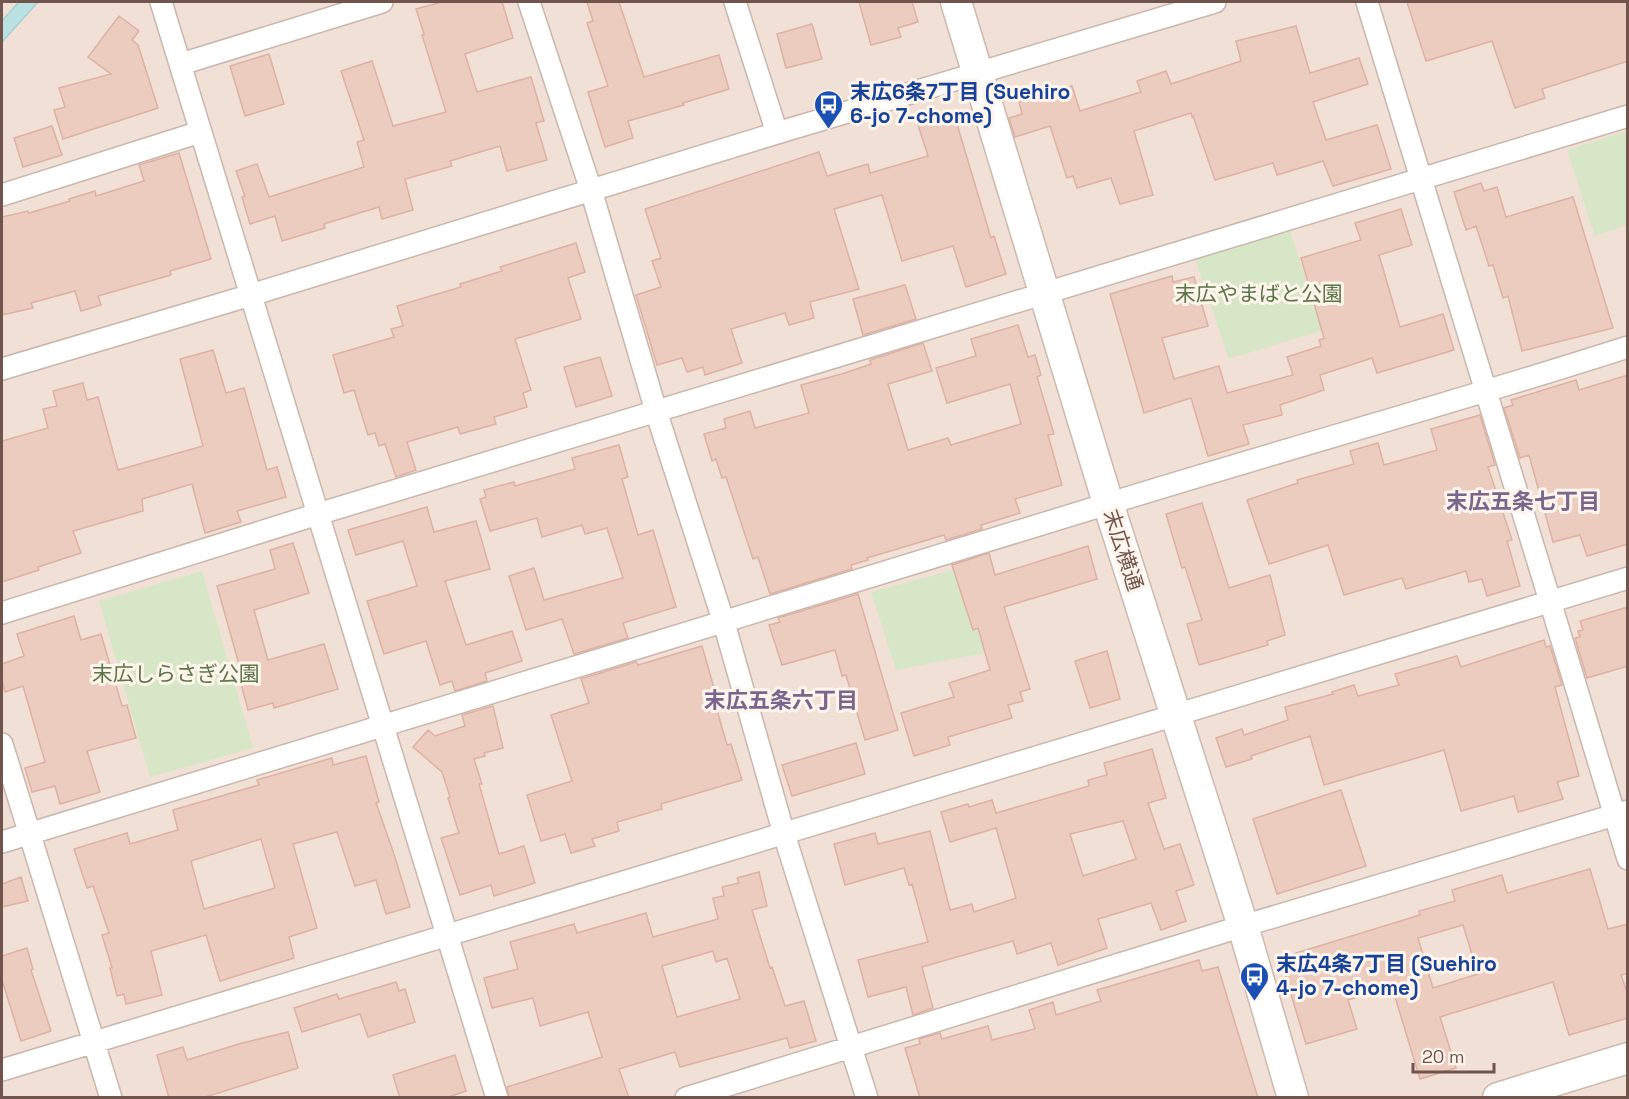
<svg xmlns="http://www.w3.org/2000/svg" width="1629" height="1099" font-family="'Space Grotesk','Noto Sans JP',sans-serif">
<rect width="100%" height="100%" fill="#faefe6"/>
<path fill="#f1e0d5" d="M 2,2 L 1627,2 L 1627,1097 L 2,1097 Z"/>
<path fill="#d7e6c6" d="M 1627,131 L 1627,225 L 1595,236 L 1567,150 Z
M 1290,231 L 1323,330 L 1229,359 L 1195,259 Z
M 957,569 L 985,653 L 896,670 L 871,592 Z
M 202,571 L 253,748 L 150,777 L 99,601 Z"/>
<path fill="#bce1e2" stroke="#a4d2d2" stroke-width="1.5" d="M 19,2 L 38,2 L 2,42 L 2,21 Z"/>
<path fill="#edccc0" stroke="#deb1a2" stroke-width="1.5" fill-rule="evenodd" d="M 442,2 L 502,2 L 513,38 L 465,54 L 477,92 L 531,77 L 544,121 L 536,123 L 547,160 L 507,171 L 500,146 L 450,161 L 452,166 L 405,179 L 413,210 L 382,219 L 379,207 L 324,224 L 325,228 L 282,241 L 275,216 L 250,224 L 242,197 L 245,196 L 236,171 L 257,164 L 269,197 L 364,167 L 357,142 L 364,140 L 341,71 L 372,61 L 393,126 L 446,112 L 422,35 L 424,34 L 416,9 Z
M 587,2 L 619,2 L 644,77 L 719,55 L 729,89 L 683,103 L 684,105 L 628,121 L 633,138 L 605,147 L 588,92 L 608,86 L 587,23 L 593,21 Z
M 859,2 L 912,2 L 918,22 L 898,28 L 901,37 L 871,45 Z
M 1407,2 L 1628,2 L 1628,61 L 1542,89 L 1545,98 L 1515,108 L 1492,41 L 1426,61 Z
M 119,16 L 139,31 L 132,40 L 138,45 L 158,108 L 63,139 L 54,110 L 65,107 L 59,88 L 111,74 L 88,57 Z
M 812,24 L 822,59 L 786,68 L 777,34 Z
M 1296,26 L 1310,73 L 1359,58 L 1368,84 L 1313,102 L 1326,140 L 1377,125 L 1391,169 L 1333,186 L 1323,161 L 1277,175 L 1273,163 L 1215,180 L 1193,116 L 1192,117 L 1191,113 L 1134,131 L 1153,195 L 1120,204 L 1111,178 L 1077,188 L 1073,176 L 1067,178 L 1050,126 L 1015,137 L 1009,118 L 1022,114 L 1019,102 L 1072,86 L 1080,111 L 1141,92 L 1137,81 L 1166,71 L 1171,84 L 1241,61 L 1236,41 Z
M 269,54 L 284,104 L 245,116 L 230,66 Z
M 954,114 L 991,238 L 994,236 L 1006,274 L 966,287 L 953,246 L 902,261 L 882,195 L 834,209 L 859,289 L 810,302 L 814,318 L 789,325 L 785,313 L 731,329 L 742,363 L 705,375 L 703,367 L 687,372 L 682,358 L 657,365 L 636,295 L 661,287 L 652,261 L 661,258 L 645,209 L 819,152 L 827,176 L 868,164 L 870,173 L 928,156 L 918,125 Z
M 52,126 L 62,155 L 23,167 L 14,138 Z
M 179,153 L 211,259 L 170,271 L 171,275 L 98,296 L 101,305 L 81,311 L 75,291 L 31,303 L 33,308 L 2,315 L 2,217 L 28,211 L 29,213 L 70,201 L 69,199 L 95,191 L 96,196 L 144,181 L 139,165 Z
M 1481,183 L 1484,191 L 1497,187 L 1506,217 L 1573,197 L 1613,328 L 1522,351 L 1508,296 L 1503,298 L 1493,265 L 1489,266 L 1476,226 L 1466,230 L 1454,192 Z
M 1401,209 L 1412,245 L 1379,255 L 1400,327 L 1443,314 L 1454,350 L 1377,373 L 1372,358 L 1320,375 L 1324,390 L 1280,405 L 1282,415 L 1243,425 L 1249,444 L 1208,456 L 1191,398 L 1144,413 L 1110,294 L 1172,276 L 1173,282 L 1194,277 L 1208,326 L 1162,338 L 1174,379 L 1219,366 L 1227,393 L 1293,375 L 1287,357 L 1321,346 L 1319,340 L 1324,338 L 1301,258 L 1361,240 L 1355,223 Z
M 576,243 L 585,272 L 568,278 L 581,319 L 515,339 L 531,390 L 523,393 L 527,407 L 494,417 L 496,424 L 460,434 L 458,427 L 407,442 L 416,470 L 396,477 L 385,444 L 379,446 L 375,433 L 368,435 L 354,390 L 344,393 L 333,355 L 394,337 L 391,329 L 403,326 L 397,306 L 461,287 L 460,284 L 502,271 L 500,267 Z
M 905,285 L 916,319 L 863,335 L 853,299 Z
M 1018,325 L 1028,357 L 1035,355 L 1041,375 L 1037,377 L 1054,434 L 1048,435 L 1062,485 L 1015,499 L 1020,513 L 981,525 L 982,529 L 946,540 L 944,535 L 867,558 L 868,560 L 851,565 L 852,569 L 770,594 L 758,557 L 753,559 L 726,477 L 722,478 L 716,459 L 712,461 L 704,434 L 726,428 L 724,419 L 750,411 L 755,428 L 809,413 L 801,385 L 845,373 L 871,364 L 870,360 L 923,343 L 932,371 L 888,384 L 908,450 L 948,438 L 951,445 L 1021,424 L 1010,384 L 947,403 L 936,368 L 976,356 L 971,339 Z
M 213,350 L 226,393 L 244,388 L 267,470 L 277,467 L 286,497 L 237,511 L 241,522 L 205,533 L 192,484 L 142,499 L 143,511 L 73,531 L 81,553 L 38,567 L 39,570 L 2,582 L 2,441 L 48,428 L 43,409 L 57,406 L 53,391 L 83,383 L 87,400 L 98,397 L 118,470 L 203,446 L 180,359 Z
M 600,357 L 612,396 L 576,407 L 564,367 Z
M 1628,375 L 1628,544 L 1587,556 L 1580,535 L 1553,542 L 1529,455 L 1520,458 L 1504,408 L 1513,405 L 1511,400 L 1576,380 L 1579,390 Z
M 1480,415 L 1495,465 L 1488,467 L 1512,540 L 1507,541 L 1520,586 L 1487,596 L 1482,579 L 1469,582 L 1466,571 L 1406,589 L 1402,578 L 1344,595 L 1328,545 L 1269,564 L 1247,500 L 1298,483 L 1297,480 L 1354,464 L 1350,451 L 1378,443 L 1384,465 L 1437,450 L 1431,429 Z
M 619,445 L 628,477 L 622,479 L 638,535 L 653,530 L 676,607 L 623,623 L 628,638 L 574,654 L 562,619 L 526,630 L 509,576 L 534,568 L 544,600 L 623,578 L 607,528 L 585,534 L 582,525 L 542,537 L 537,518 L 490,531 L 480,499 L 486,497 L 484,490 L 514,482 L 515,486 L 575,469 L 572,458 Z
M 1202,503 L 1229,588 L 1270,575 L 1285,635 L 1267,641 L 1268,645 L 1199,665 L 1187,624 L 1202,620 L 1185,567 L 1182,568 L 1166,514 Z
M 427,507 L 434,532 L 476,521 L 490,569 L 445,581 L 466,645 L 512,631 L 522,661 L 485,673 L 487,681 L 455,691 L 452,681 L 440,685 L 426,641 L 384,654 L 367,601 L 417,586 L 403,541 L 356,555 L 348,530 Z
M 293,543 L 309,593 L 254,610 L 268,660 L 324,644 L 338,689 L 274,708 L 273,703 L 248,710 L 237,669 L 240,668 L 217,586 L 275,569 L 270,550 Z
M 1088,546 L 1097,579 L 1004,607 L 1030,689 L 1020,692 L 1023,701 L 1008,705 L 1012,718 L 948,737 L 950,745 L 914,756 L 901,713 L 954,697 L 949,683 L 990,670 L 978,628 L 973,630 L 952,565 L 989,553 L 995,575 Z
M 858,594 L 898,730 L 865,740 L 846,675 L 842,676 L 835,650 L 782,665 L 769,625 L 780,622 L 778,618 Z
M 1628,607 L 1628,666 L 1587,678 L 1575,638 L 1580,637 L 1578,631 L 1583,630 L 1580,621 Z
M 74,616 L 81,640 L 101,634 L 122,706 L 127,705 L 136,738 L 87,751 L 100,792 L 60,804 L 55,786 L 32,792 L 25,768 L 45,762 L 23,686 L 5,692 L 2,680 L 2,664 L 24,656 L 17,634 Z
M 1544,640 L 1546,647 L 1550,646 L 1562,685 L 1555,687 L 1579,776 L 1557,782 L 1563,799 L 1518,812 L 1514,796 L 1461,811 L 1444,750 L 1324,785 L 1310,736 L 1251,756 L 1252,759 L 1226,767 L 1216,738 L 1242,729 L 1244,735 L 1288,720 L 1285,707 L 1333,694 L 1332,692 L 1354,685 L 1358,696 L 1399,685 L 1395,674 L 1457,656 L 1461,667 Z
M 702,646 L 714,688 L 711,689 L 727,745 L 731,744 L 742,780 L 661,804 L 662,809 L 617,822 L 619,831 L 592,839 L 595,846 L 571,853 L 565,834 L 541,841 L 527,795 L 572,781 L 551,715 L 589,703 L 581,679 L 636,662 L 638,665 Z
M 1107,651 L 1120,699 L 1090,708 L 1075,661 Z
M 493,706 L 503,748 L 484,753 L 485,756 L 474,759 L 482,784 L 479,784 L 499,854 L 524,846 L 535,883 L 494,896 L 491,885 L 460,895 L 441,838 L 459,833 L 448,798 L 450,797 L 442,772 L 413,747 L 428,730 L 435,736 L 465,726 L 462,715 Z
M 856,743 L 865,774 L 792,796 L 782,765 Z
M 1152,749 L 1166,798 L 1148,803 L 1164,849 L 1180,844 L 1194,885 L 1176,891 L 1186,921 L 1161,930 L 1151,903 L 1098,919 L 1107,948 L 1058,965 L 1051,943 L 1017,954 L 1013,941 L 922,967 L 933,1008 L 913,1015 L 906,987 L 868,997 L 858,960 L 928,942 L 912,884 L 909,885 L 904,868 L 845,885 L 834,844 L 875,833 L 878,844 L 930,831 L 950,910 L 972,904 L 974,912 L 1016,898 L 996,828 L 950,842 L 941,812 L 968,804 L 969,807 L 992,800 L 996,813 L 1089,786 L 1088,780 L 1107,775 L 1104,763 ZM 1123,821 L 1136,859 L 1083,876 L 1070,834 Z
M 366,756 L 379,802 L 376,803 L 394,854 L 410,907 L 386,914 L 376,880 L 355,886 L 337,832 L 293,844 L 317,928 L 289,937 L 294,958 L 220,981 L 206,935 L 151,951 L 162,995 L 126,1004 L 124,994 L 117,996 L 110,968 L 112,968 L 102,935 L 109,933 L 93,886 L 87,888 L 74,849 L 127,833 L 130,844 L 178,830 L 173,810 L 259,785 L 257,780 L 332,758 L 333,765 ZM 261,839 L 275,888 L 204,909 L 191,861 Z
M 1341,790 L 1366,866 L 1277,894 L 1253,819 Z
M 1590,869 L 1608,929 L 1628,924 L 1628,973 L 1621,975 L 1628,995 L 1628,1018 L 1569,1035 L 1553,982 L 1440,1017 L 1456,1068 L 1420,1079 L 1392,987 L 1348,1000 L 1357,1029 L 1306,1044 L 1280,958 L 1420,915 L 1419,911 L 1455,901 L 1452,890 L 1502,875 L 1507,893 ZM 1463,925 L 1478,974 L 1433,988 L 1418,938 Z
M 759,872 L 767,906 L 752,910 L 770,968 L 772,967 L 785,1006 L 804,1001 L 816,1041 L 790,1048 L 787,1038 L 680,1067 L 675,1052 L 619,1069 L 629,1098 L 509,1098 L 507,1087 L 602,1057 L 588,1012 L 540,1026 L 533,998 L 492,1008 L 484,978 L 518,969 L 510,942 L 574,924 L 577,933 L 646,913 L 653,937 L 718,919 L 713,898 L 724,896 L 722,887 L 739,883 L 737,878 ZM 713,951 L 716,962 L 727,958 L 740,999 L 677,1017 L 662,966 Z
M 21,877 L 28,901 L 2,907 L 2,884 Z
M 27,948 L 33,969 L 31,970 L 51,1031 L 21,1041 L 2,980 L 2,956 Z
M 1199,960 L 1202,971 L 1218,967 L 1258,1098 L 920,1098 L 905,1048 L 920,1044 L 919,1039 L 940,1033 L 942,1039 L 988,1026 L 992,1040 L 1035,1029 L 1029,1010 L 1053,1002 L 1056,1015 L 1101,1001 L 1097,990 Z
M 396,982 L 399,991 L 405,989 L 415,1022 L 368,1037 L 360,1014 L 302,1032 L 294,1008 L 337,994 L 339,999 Z
M 288,1032 L 298,1068 L 202,1098 L 169,1098 L 157,1055 L 183,1047 L 187,1060 L 242,1043 Z
M 455,1055 L 466,1091 L 446,1098 L 400,1098 L 393,1075 Z"/>
<g fill="none" stroke-linecap="round" stroke-linejoin="round">
<defs>
<path id="street" d="M 161,2 L 497,1098
M 529,2 L 591,190 L 656,411 L 724,623 L 784,834 L 867,1098
M 735,2 L 777,133
M 1367,2 L 1550,601 L 1628,859
M 181,64 L 382,2
M 2,195 L 200,132
M 2,369 L 251,295 L 777,133 L 1215,2
M 2,613 L 318,514 L 1628,116
M 2,744 L 111,1098
M 2,842 C 369,731 737,617 1104,505 C 1278,451 1454,403 1628,347
M 2,1070 L 1628,578
M 686,1098 L 1243,926 L 1628,811"/>
<path id="secondary" d="M 956,2 L 1108,503 L 1243,926 L 1293,1098
M 1498,1098 L 1628,1058"/>
</defs>
<use href="#street" stroke="#cbb6ad" stroke-width="24"/>
<use href="#secondary" stroke="#cfb8ae" stroke-width="33"/>
<use href="#street" stroke="#fff" stroke-width="21"/>
<use href="#secondary" stroke="#fff" stroke-width="30"/>
</g>
<defs>
<symbol id="bus-pin" viewBox="-11 -11 22 30"><path d="M0 17L-7.5 6A9.5 9.5 0 1 1 7.5 6Z" fill="#1a4fb4" stroke="#fdf4ec"/><path d="M-5-6H5V4H4V6H2V4H-2V6H-4V4H-5ZM-3.5-4V0h7V-4ZM-3.5 1.2v1.5H-2V1.2ZM2 1.2v1.5H3.5V1.2Z" fill="#fff"/></symbol>
</defs>
<g fill-rule="evenodd">
<use href="#bus-pin" x="812" y="88" width="33" height="45"/>
<use href="#bus-pin" x="1238" y="960" width="33" height="45"/>
</g>
<g text-anchor="middle" stroke-width="6" stroke-linejoin="round" paint-order="stroke">
<g font-size="21" font-weight="bold" fill="#164399" stroke="#fdf4ec" text-anchor="start">
<text x="850" y="99">末広6条7丁目 (Suehiro<tspan x="850" dy="24">6-jo 7-chome)</tspan></text>
<text x="1276" y="971">末広4条7丁目 (Suehiro<tspan x="1276" dy="24">4-jo 7-chome)</tspan></text>
</g>
<g font-size="21" fill="#5b7546" stroke="#fdf4ec">
<text x="1259" y="301">末広やまばと公園</text>
<text x="176" y="681">末広しらさぎ公園</text>
</g>
<g font-size="21" fill="#71554d" stroke="#fdf4ec">
<text transform="translate(1123 550) rotate(72)" y="7">末広横通</text>
</g>
<g font-size="22" font-weight="bold" fill="#7a658c" stroke="#fdf4ec">
<text x="1523" y="509">末広五条七丁目</text>
<text x="781" y="708">末広五条六丁目</text>
</g>
</g>
<rect width="1629" height="1099" fill="none" stroke="#71554d" stroke-width="6"/>
<path d="M1413 1063v9h81v-9" fill="none" stroke="#71554d" stroke-width="3"/>
<text x="1422" y="1063" font-size="18" fill="#71554d" stroke="#fdf4ec" stroke-width="4.5" paint-order="stroke">20 m</text>
</svg>
